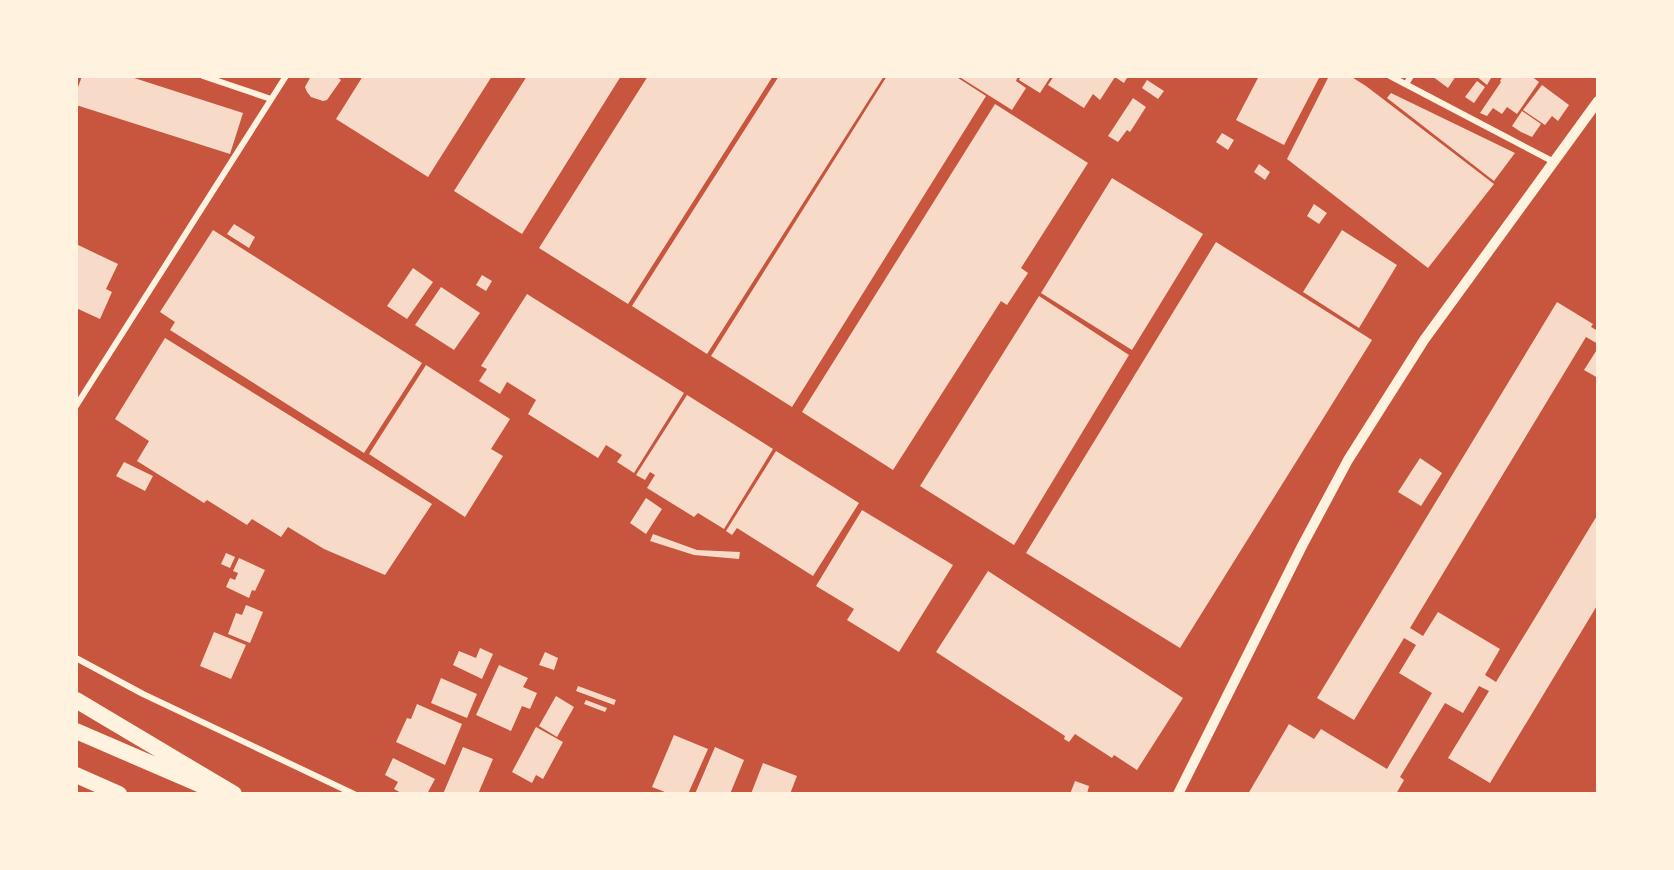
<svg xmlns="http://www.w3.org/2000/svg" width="1674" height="870" font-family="Raleway,sans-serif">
<rect width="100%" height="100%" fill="#c8553d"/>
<path fill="#f7dbc8" d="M 82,76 L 128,76 L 243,113 L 230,154 L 76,105 L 76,93 Z
M 311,76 L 336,76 L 341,80 L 327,100 L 323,101 L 311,97 L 307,92 L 305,87 Z
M 363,76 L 492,76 L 428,177 L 336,119 Z
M 527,76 L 621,76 L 522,234 L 454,191 Z
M 648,76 L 773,76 L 628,304 L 539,248 Z
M 779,76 L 884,76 L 707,354 L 632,306 Z
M 887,76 L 955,76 L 986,96 L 792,407 L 711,356 Z
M 958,76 L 1018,76 L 1016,81 L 1026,88 L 1012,110 Z
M 1021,76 L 1051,76 L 1040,93 L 1019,80 Z
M 1054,76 L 1128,76 L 1124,83 L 1115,77 L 1100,100 L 1093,94 L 1084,108 L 1048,85 Z
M 1259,76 L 1320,76 L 1284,145 L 1236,120 Z
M 1329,76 L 1350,76 L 1366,86 L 1494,184 L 1428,268 L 1287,159 Z
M 1432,76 L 1456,76 L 1448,88 Z
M 1476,76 L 1489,76 L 1491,78 L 1487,85 Z
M 1503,76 L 1531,76 L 1539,82 L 1517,114 L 1507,107 L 1502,114 L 1493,108 L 1487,116 L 1480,113 L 1501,82 L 1500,81 Z
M 1147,80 L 1164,91 L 1158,99 L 1142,88 Z
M 1477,81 L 1485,87 L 1474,103 L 1465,97 Z
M 1542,85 L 1569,105 L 1558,121 L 1552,116 L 1545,125 L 1523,110 Z
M 1391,93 L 1515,153 L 1494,181 L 1387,98 Z
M 1133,98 L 1146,107 L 1130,132 L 1127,130 L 1118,142 L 1108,136 Z
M 995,104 L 1088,163 L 1021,268 L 1028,273 L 1007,305 L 1001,301 L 893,470 L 802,412 Z
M 1522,111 L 1541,124 L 1532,137 L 1521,132 L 1512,126 Z
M 1222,133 L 1234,140 L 1228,150 L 1216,142 Z
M 1259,164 L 1270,172 L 1265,180 L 1254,172 Z
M 1112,178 L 1203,234 L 1132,350 L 1041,293 Z
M 1314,204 L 1327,213 L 1319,224 L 1307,216 Z
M 234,224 L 255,237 L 249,248 L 227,234 Z
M 213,230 L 422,363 L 364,453 L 170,330 L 175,322 L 160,312 Z
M 1342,230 L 1397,265 L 1359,328 L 1303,292 Z
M 1216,242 L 1372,340 L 1180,648 L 1026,553 Z
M 76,244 L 118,264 L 106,289 L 112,292 L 100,319 L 76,308 Z
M 413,268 L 433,282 L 407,319 L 387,306 Z
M 482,275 L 492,281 L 486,291 L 476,285 Z
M 441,287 L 480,313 L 454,350 L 415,325 Z
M 527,294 L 684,393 L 634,473 L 617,462 L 622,455 L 606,445 L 598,458 L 528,414 L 536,400 L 507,382 L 500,394 L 479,381 L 487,369 L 481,366 Z
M 1039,296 L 1129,355 L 1014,545 L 920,486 Z
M 1557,302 L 1593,324 L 1591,327 L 1598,331 L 1598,344 L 1586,337 L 1410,628 L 1423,636 L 1438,612 L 1500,649 L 1485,675 L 1496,682 L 1598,514 L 1598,604 L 1490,783 L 1448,758 L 1489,691 L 1479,686 L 1463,713 L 1445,703 L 1400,777 L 1404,780 L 1396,794 L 1248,794 L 1289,724 L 1314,739 L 1321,729 L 1387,769 L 1432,693 L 1399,673 L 1416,645 L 1404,638 L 1354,720 L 1317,698 Z
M 165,338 L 432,504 L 385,575 L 324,549 L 288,527 L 281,537 L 252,519 L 247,525 L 207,500 L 204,503 L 137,461 L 149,441 L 115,419 Z
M 1598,348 L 1598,378 L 1584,370 Z
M 426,365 L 510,419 L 491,449 L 503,456 L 465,517 L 369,454 Z
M 687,395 L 773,449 L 724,529 L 698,513 L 694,517 L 647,488 L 655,475 L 650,472 L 645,480 L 636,475 Z
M 776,451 L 859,503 L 813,576 L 737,528 L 732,535 L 726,531 Z
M 1420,458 L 1442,473 L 1421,506 L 1398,492 Z
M 124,462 L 153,476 L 145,491 L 116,476 Z
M 646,498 L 662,509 L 646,534 L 630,523 Z
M 862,510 L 953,565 L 899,652 L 847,620 L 854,609 L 816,586 Z
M 653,534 L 697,550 L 740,552 L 739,559 L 694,555 L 650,541 Z
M 226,553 L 235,557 L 230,568 L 221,564 Z
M 239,558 L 265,570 L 255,591 L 252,590 L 249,598 L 226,587 L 230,578 L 235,580 L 238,573 L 233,571 Z
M 988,571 L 1183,698 L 1137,770 L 1114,755 L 1112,758 L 1075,734 L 1069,742 L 1064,739 L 1065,736 L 936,652 Z
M 246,605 L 263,612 L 250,643 L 228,634 L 236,613 L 242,615 Z
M 214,632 L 246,645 L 231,679 L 200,666 Z
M 480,648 L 493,654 L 482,679 L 453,665 L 459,651 L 476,658 Z
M 545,652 L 558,658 L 554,670 L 539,665 Z
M 499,665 L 528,678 L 523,687 L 537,693 L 530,709 L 522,706 L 511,731 L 476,715 Z
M 441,678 L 477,694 L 467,718 L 431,703 Z
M 578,686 L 616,700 L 614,705 L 576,691 Z
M 556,696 L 574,707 L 557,737 L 539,726 Z
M 586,700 L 607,708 L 605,712 L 584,704 Z
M 417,704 L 462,724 L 445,765 L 396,742 L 407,718 L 411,719 Z
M 536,727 L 563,742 L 543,779 L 536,775 L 532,783 L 512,772 Z
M 674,735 L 708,749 L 688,794 L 670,794 L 652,787 Z
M 463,747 L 493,759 L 478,794 L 443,794 Z
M 715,747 L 744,760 L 730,794 L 695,794 Z
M 393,758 L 435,779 L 427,794 L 403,794 L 394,789 L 398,782 L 385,775 Z
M 763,763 L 797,776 L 790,794 L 751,794 Z
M 1075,781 L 1089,786 L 1087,794 L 1070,794 Z"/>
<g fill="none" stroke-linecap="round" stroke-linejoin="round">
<path stroke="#fff3e0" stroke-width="6" d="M 203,76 L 271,99
M 1390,76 L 1554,162
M 1406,84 L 1411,76
M 76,406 L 286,76
M 76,658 L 143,694 L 354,794"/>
<path stroke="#fff3e0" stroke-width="10" d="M 1178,794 L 1302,546 L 1348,460 L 1424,340 L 1598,101"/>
<path stroke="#fff3e0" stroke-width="16" d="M 76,700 L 234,794
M 76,731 L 208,788
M 76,775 L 119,794"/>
</g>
<rect width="1674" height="870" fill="none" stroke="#fff3e0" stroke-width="156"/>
</svg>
